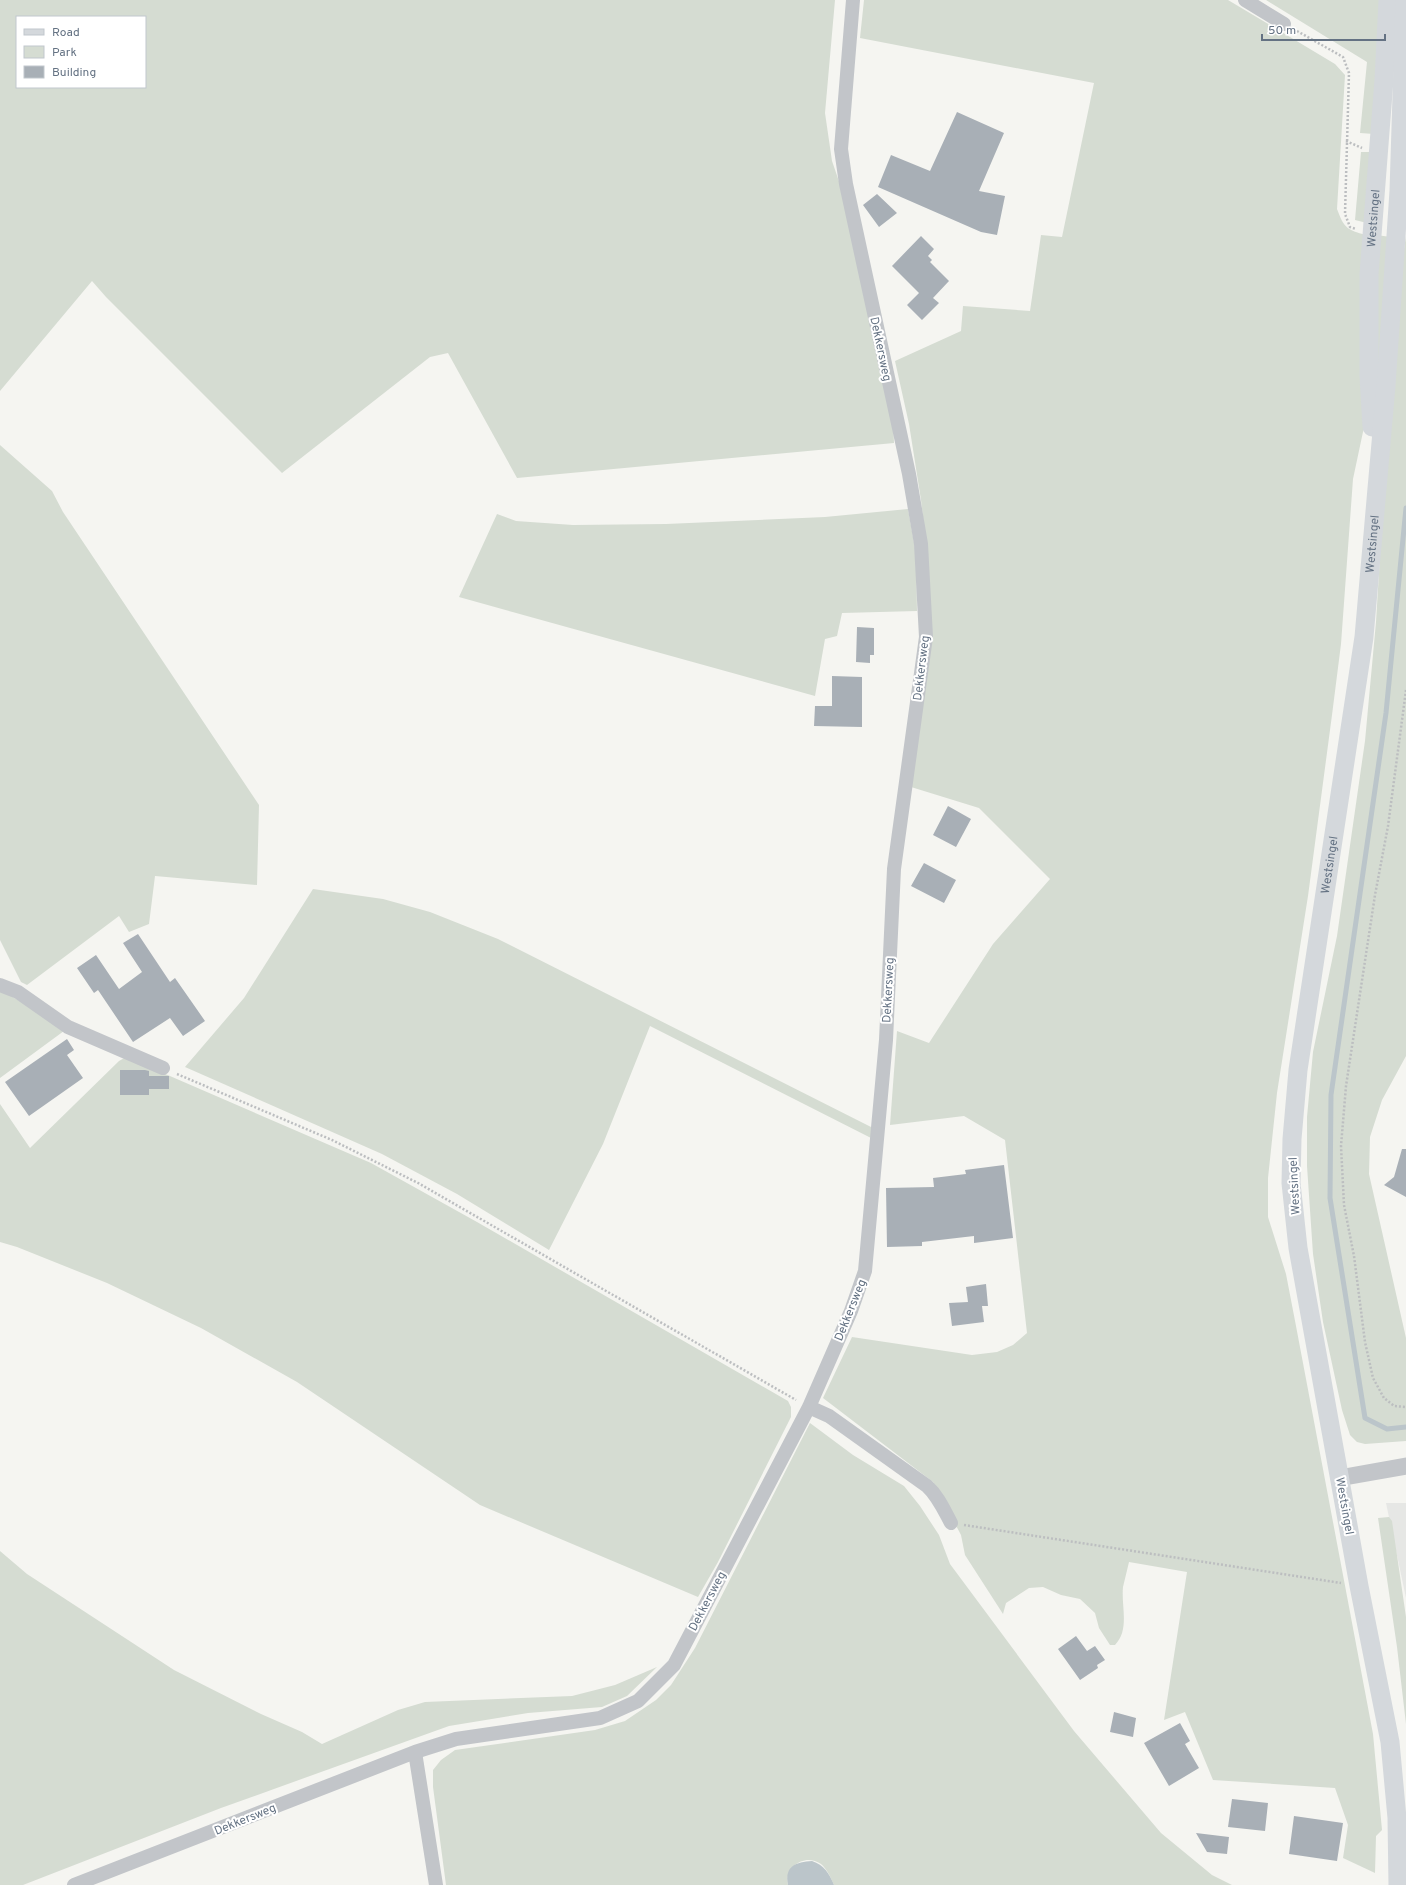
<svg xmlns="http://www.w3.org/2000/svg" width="1406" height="1885" font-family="Overpass,sans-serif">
<rect width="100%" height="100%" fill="#f5f5f1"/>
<path fill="#e6e7e5" d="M 1386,1503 L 1406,1503 L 1406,1598 Z"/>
<path fill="#d5dcd2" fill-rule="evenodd" d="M 0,0 L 835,0 L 825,113 L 832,161 L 844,196 L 893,419 L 894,443 L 517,478 L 448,353 L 430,357 L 282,473 L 106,297 L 92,281 L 0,391 ZM 17,17 L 145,17 L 145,87 L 17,87 Z
M 864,0 L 1228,0 L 1335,64 L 1345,75 L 1337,209 C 1344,228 1347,230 1366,235 L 1367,413 L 1353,479 L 1341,644 L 1332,715 L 1308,896 L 1277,1093 L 1268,1178 L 1268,1217 L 1286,1274 L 1296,1326 L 1373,1734 L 1382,1830 L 1376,1836 L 1375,1873 L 1343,1858 L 1348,1825 L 1335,1788 L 1213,1780 L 1185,1712 L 1164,1720 L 1187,1572 L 1129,1562 C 1127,1570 1125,1579 1123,1587 C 1121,1606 1130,1630 1115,1645 L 1110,1645 L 1099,1628 L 1095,1613 L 1080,1599 L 1061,1595 L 1043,1587 L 1029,1588 L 1006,1603 L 1003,1614 L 965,1555 L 961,1535 L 933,1482 L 823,1398 L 852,1337 L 972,1355 L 997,1352 L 1013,1345 L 1027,1333 L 1005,1140 L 964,1116 L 890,1125 L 897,1031 L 929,1043 L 993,944 L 1050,879 L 979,808 L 911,787 L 926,543 L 921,500 L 909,424 L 895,361 L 961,331 L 963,306 L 1030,311 L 1041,235 L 1062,237 L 1094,83 L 860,38 Z
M 1266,0 L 1383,0 L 1374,134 L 1360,133 L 1367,62 Z
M 1361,152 L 1373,152 L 1367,223 L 1355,220 Z
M 1376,235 L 1391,237 L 1378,396 Z
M 1406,236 L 1406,1056 L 1382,1100 L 1370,1137 L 1369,1174 L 1406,1338 L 1406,1441 L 1365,1444 L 1357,1442 L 1350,1435 L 1342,1410 L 1323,1322 L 1313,1254 L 1307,1166 L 1307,1117 L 1313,1052 L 1337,936 L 1365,741 L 1376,622 L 1388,423 L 1402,262 Z
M 0,445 L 52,491 L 63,512 L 259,805 L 257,885 L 155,876 L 149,924 L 129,932 L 119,916 L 27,985 L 21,982 L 0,940 Z
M 908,509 L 916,554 L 917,611 L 842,613 L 837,636 L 825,639 L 815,696 L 459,597 L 497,514 L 516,521 L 573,525 L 666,524 L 825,517 Z
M 313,889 L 383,899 L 430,912 L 498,939 L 873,1128 L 873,1139 L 650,1026 L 603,1144 L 549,1250 L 457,1194 L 382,1154 L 185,1067 L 244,998 Z
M 0,990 L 68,1028 L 0,1078 Z
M 126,1057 L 371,1163 L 477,1222 L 788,1401 L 791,1407 L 791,1417 L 718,1562 L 698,1597 L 480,1505 L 297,1382 L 201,1328 L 107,1283 L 17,1247 L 0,1242 L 0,1104 L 30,1148 L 119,1061 Z
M 810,1423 L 853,1455 L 904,1486 L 920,1506 L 939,1535 L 950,1564 L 1074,1731 L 1161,1833 L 1212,1875 L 1232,1885 L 834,1885 C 831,1878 827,1869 821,1864 C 805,1853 784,1867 788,1885 L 446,1885 L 433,1787 L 433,1770 L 441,1760 L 455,1750 L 595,1730 L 625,1721 L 656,1700 L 671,1685 L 695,1648 Z
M 1389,1517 L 1392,1521 L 1406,1617 L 1406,1724 L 1397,1647 L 1378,1518 Z
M 0,1551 L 27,1574 L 174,1670 L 261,1714 L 302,1732 L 322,1744 L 398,1710 L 425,1702 L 572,1696 L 615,1685 L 657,1667 L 627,1696 L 602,1707 L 528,1713 L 449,1726 L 221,1808 L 23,1885 L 0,1885 Z"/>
<path fill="#bbc5ca" d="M 812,1861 C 824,1865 829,1873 834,1885 L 788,1885 C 784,1866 796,1862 812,1861 Z"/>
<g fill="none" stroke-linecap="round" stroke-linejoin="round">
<path stroke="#bbc5ca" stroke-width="5" d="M 1406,508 L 1386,713 L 1331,1095 L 1330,1198 L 1365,1418 L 1387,1429 L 1406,1427"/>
</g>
<path fill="#a8afb6" d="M 957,112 L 1004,133 L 979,191 L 1005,196 L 997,235 L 981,232 L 878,187 L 891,155 L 930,171 Z
M 877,194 L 897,213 L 879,227 L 863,205 Z
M 921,236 L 934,249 L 928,256 L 932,260 L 930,262 L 949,281 L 933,298 L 939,303 L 922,320 L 907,305 L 919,293 L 892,266 Z
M 857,627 L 874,628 L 874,655 L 870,655 L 870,663 L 856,662 Z
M 832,676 L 862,677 L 862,727 L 814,726 L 815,706 L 832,706 Z
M 948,806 L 971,819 L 956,847 L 933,835 Z
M 924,863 L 956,880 L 944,903 L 911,886 Z
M 138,934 L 170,982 L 175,978 L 205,1021 L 183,1036 L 170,1018 L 133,1042 L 98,990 L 94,993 L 77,968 L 96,955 L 119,989 L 142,972 L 123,943 Z
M 67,1039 L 74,1050 L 67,1055 L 83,1078 L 29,1116 L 5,1082 Z
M 120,1070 L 145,1070 L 149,1071 L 149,1076 L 169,1076 L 169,1089 L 149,1089 L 149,1095 L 120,1095 Z
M 1402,1149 L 1406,1149 L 1406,1197 L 1384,1185 L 1394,1177 Z
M 1004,1165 L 1013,1238 L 974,1243 L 974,1236 L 922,1242 L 922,1246 L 887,1247 L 886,1188 L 934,1187 L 933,1178 L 966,1174 L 965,1170 Z
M 986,1284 L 988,1306 L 982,1306 L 984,1322 L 952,1326 L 949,1303 L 968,1302 L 966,1287 Z
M 1076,1636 L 1087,1651 L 1095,1646 L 1105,1660 L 1097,1665 L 1098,1668 L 1080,1680 L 1058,1649 Z
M 1114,1712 L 1136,1718 L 1133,1737 L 1110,1732 Z
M 1180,1723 L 1190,1741 L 1185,1744 L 1199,1768 L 1169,1786 L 1144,1743 Z
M 1232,1799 L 1268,1803 L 1265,1831 L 1228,1827 Z
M 1294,1816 L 1343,1823 L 1337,1861 L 1289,1854 Z
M 1196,1833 L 1229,1837 L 1227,1854 L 1207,1852 Z"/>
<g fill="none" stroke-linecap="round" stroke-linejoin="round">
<path stroke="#bcbec0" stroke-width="2.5" stroke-dasharray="2 2" stroke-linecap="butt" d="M 1297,31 L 1343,57 L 1349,73 L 1345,214 L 1350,227 L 1356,229
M 1346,141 L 1362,148
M 1406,690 L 1388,826 L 1375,895 L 1346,1086 L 1341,1146 L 1344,1205 L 1354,1256 L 1365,1342 L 1373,1378 L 1384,1398 L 1394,1406 L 1406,1407
M 177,1074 L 332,1140 L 418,1183 L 796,1400
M 964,1525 L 1341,1583"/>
<path stroke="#c2c5c9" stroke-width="14" d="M 1245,0 L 1284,24
M 0,985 L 18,992 L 68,1027 L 163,1068
M 809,1407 L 829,1416 L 927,1486 C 938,1496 944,1510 951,1523
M 415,1752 L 436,1885
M 74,1885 L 415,1752 L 456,1739 L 600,1718 L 638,1701 L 674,1665 L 809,1407 L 851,1311 L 865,1271 L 886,1040 L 894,869 L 926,637 L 921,544 L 909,474 L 846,184 L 841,149 L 853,0"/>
<path stroke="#c2c5c9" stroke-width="17" d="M 1339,1478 L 1406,1466"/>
<g stroke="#d4d8dc" stroke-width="19">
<path id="s1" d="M 1372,427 L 1369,376 L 1369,274 L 1384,80 L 1388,0"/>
<path id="s2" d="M 1398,1885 L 1397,1818 L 1390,1742 L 1359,1586 L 1298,1248 L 1291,1183 L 1292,1139 L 1298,1070 L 1364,637 L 1386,386 L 1399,191 L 1405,0"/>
</g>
</g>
<g text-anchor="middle" stroke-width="4" stroke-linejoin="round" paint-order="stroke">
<g font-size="12" fill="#647283" stroke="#fff">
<text dy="4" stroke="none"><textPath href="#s1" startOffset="209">Westsingel</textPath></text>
<text transform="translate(881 349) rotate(78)" y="4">Dekkersweg</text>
<text dy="4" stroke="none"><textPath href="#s2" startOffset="1356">Westsingel</textPath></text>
<text transform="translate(921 668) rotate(-83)" y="4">Dekkersweg</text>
<text dy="4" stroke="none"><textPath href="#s2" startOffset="1032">Westsingel</textPath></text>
<text transform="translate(888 990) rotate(-87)" y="4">Dekkersweg</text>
<text transform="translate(1294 1186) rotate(-93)" y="4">Westsingel</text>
<text transform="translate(850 1310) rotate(-68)" y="4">Dekkersweg</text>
<text transform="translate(1345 1506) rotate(80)" y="4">Westsingel</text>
<text transform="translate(707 1601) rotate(-62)" y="4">Dekkersweg</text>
<text transform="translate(245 1819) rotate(-22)" y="4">Dekkersweg</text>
</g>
</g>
<rect x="16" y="16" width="130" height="72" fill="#ffffff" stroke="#c1c7cd"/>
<rect x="24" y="29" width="20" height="6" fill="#d4d8dc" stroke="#c1c7cd"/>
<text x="52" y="36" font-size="12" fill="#647283">Road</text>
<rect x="24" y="46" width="20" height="12" fill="#d5dcd2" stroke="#c1c7cd"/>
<text x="52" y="56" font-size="12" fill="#647283">Park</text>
<rect x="24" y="66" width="20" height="12" fill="#a8afb6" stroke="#c1c7cd"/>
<text x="52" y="76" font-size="12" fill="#647283">Building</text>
<path d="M1262 34v6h123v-6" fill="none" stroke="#647283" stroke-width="2"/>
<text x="1268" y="34" font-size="12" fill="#647283" stroke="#ffffff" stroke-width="3" paint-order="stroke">50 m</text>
</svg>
